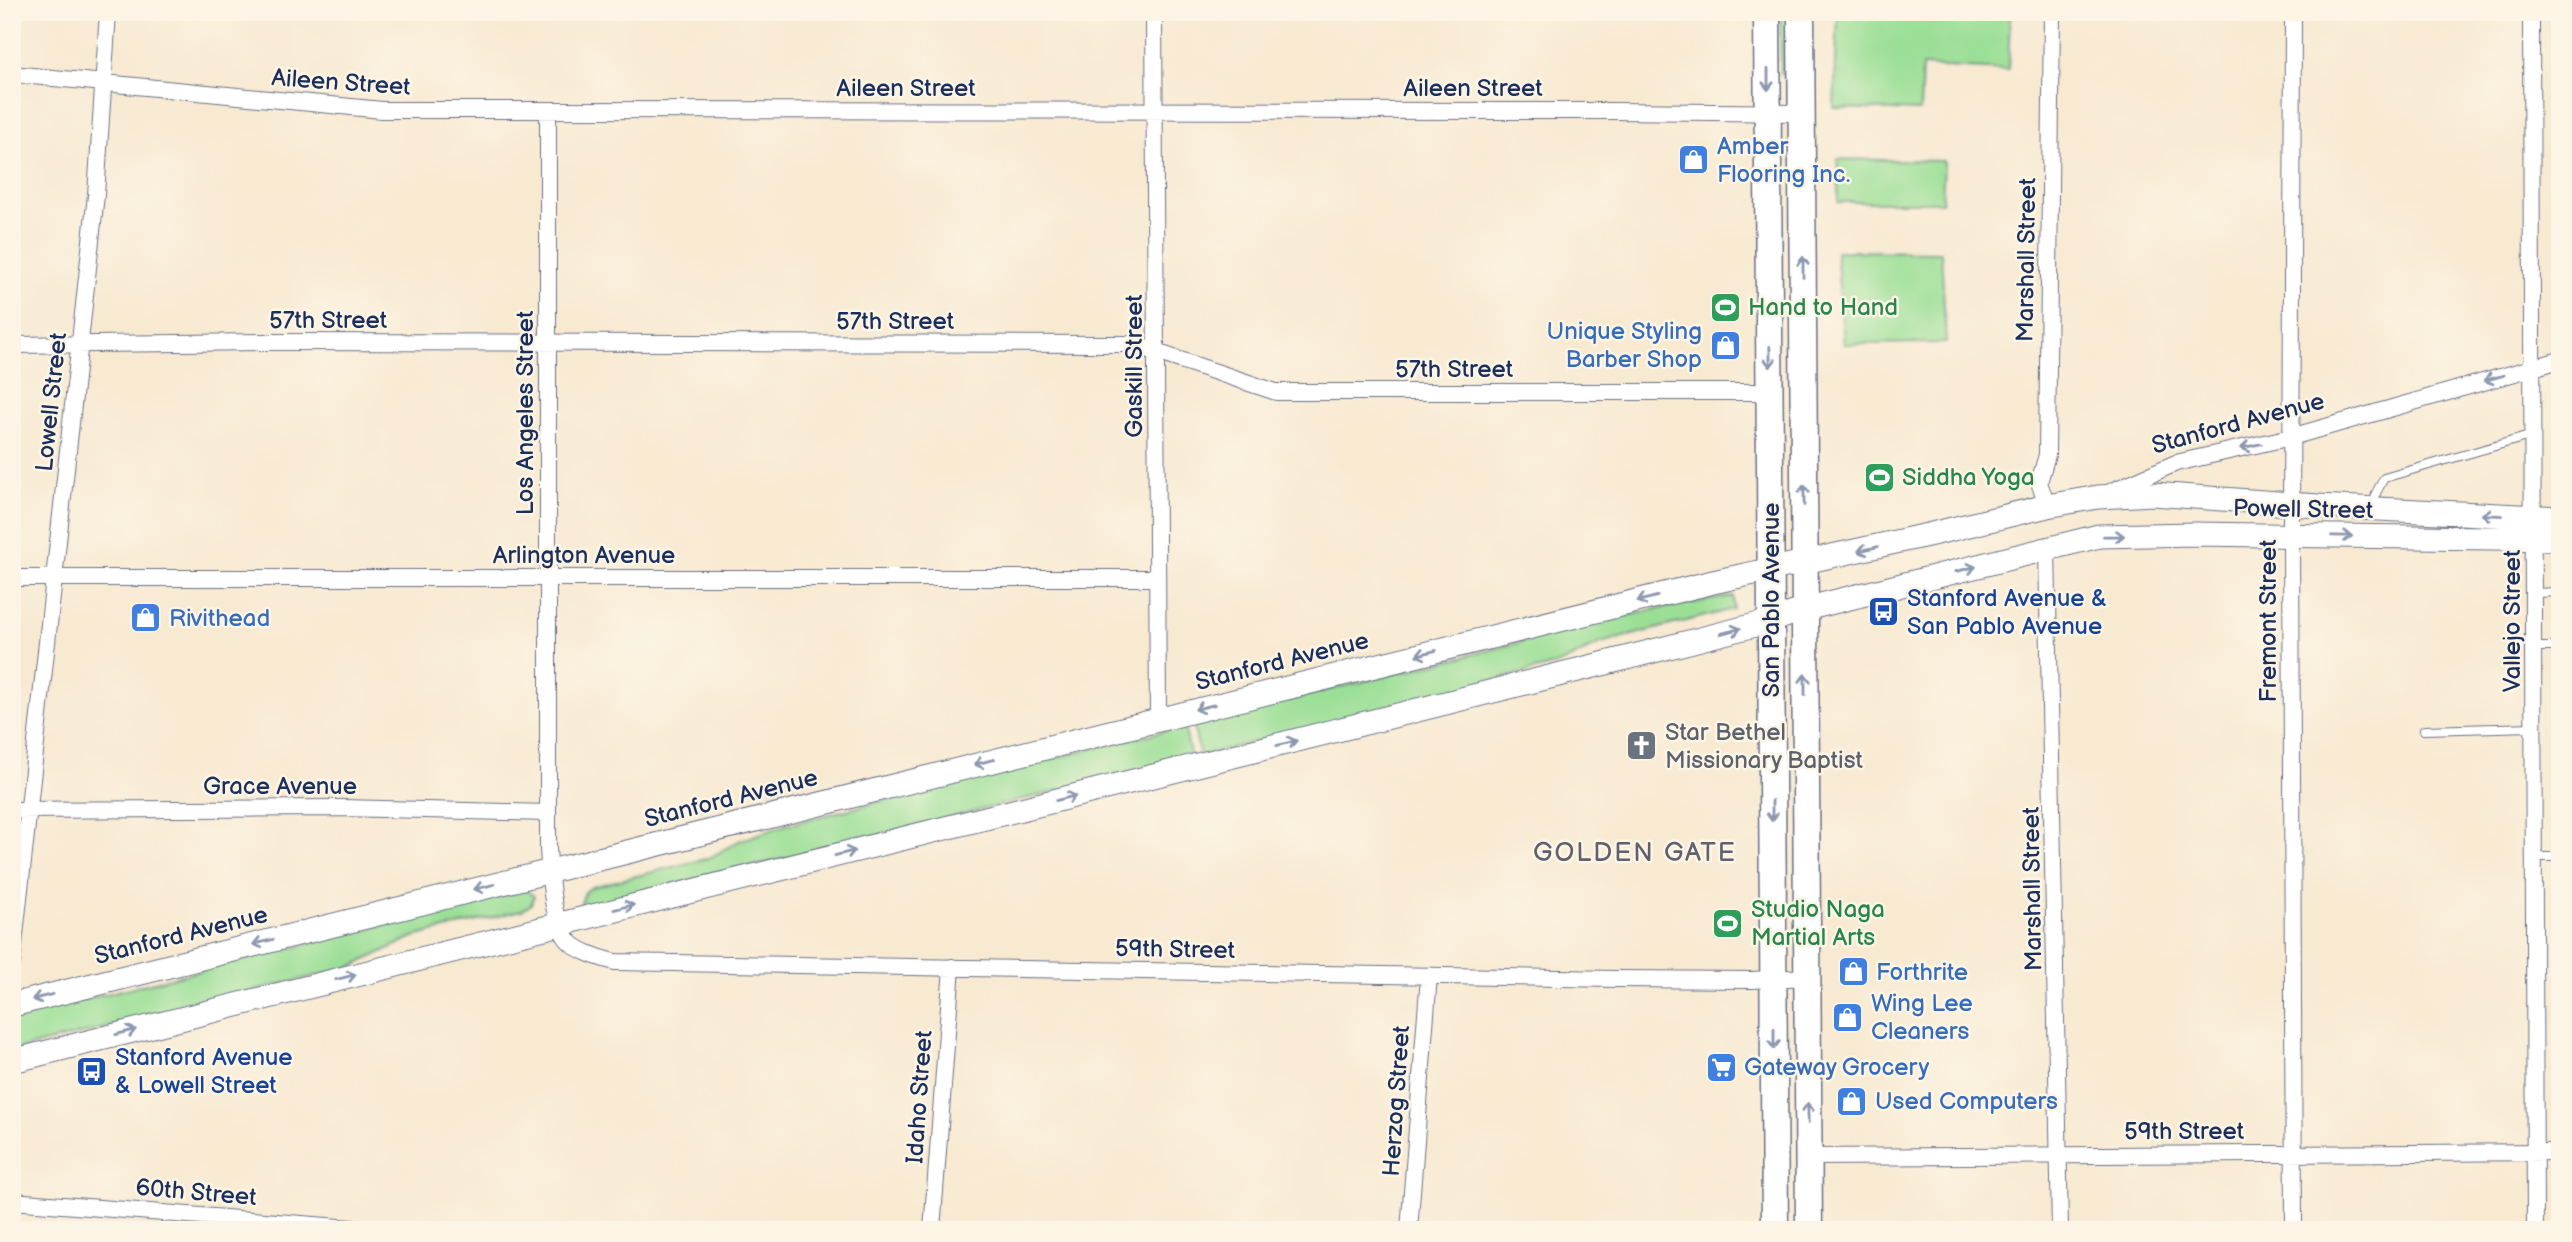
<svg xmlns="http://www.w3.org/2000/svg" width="2572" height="1242" font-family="'Balsamiq Sans',sans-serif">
<rect width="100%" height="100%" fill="#fcf5e5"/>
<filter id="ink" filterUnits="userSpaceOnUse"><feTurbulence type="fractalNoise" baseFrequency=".0143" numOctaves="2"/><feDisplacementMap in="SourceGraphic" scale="14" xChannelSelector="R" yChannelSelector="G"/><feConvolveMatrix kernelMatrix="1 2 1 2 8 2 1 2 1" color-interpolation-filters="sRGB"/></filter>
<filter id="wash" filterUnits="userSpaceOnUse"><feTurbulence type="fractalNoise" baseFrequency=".00686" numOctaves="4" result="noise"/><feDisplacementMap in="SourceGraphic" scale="28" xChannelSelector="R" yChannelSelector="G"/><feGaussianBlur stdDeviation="1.57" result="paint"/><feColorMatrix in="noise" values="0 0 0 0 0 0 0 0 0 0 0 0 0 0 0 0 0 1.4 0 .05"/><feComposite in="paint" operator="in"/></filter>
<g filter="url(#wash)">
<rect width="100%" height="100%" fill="#f8e9d1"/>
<path fill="#9bdf96" stroke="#5b877a" stroke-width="2" d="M 1780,12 L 1786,12 L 1793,75 L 1781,74 Z
M 1838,12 L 2010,15 L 2008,70 L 1922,66 L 1920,111 L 1834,108 Z
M 1838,159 L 1944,161 L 1942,202 L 1838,202 Z
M 1836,251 L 1941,252 L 1946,343 L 1844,344 Z
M 1733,596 L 1733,609 L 1601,643 L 1559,664 L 1200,756 L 1193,724 L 1651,610 Z
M 1184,726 L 1191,758 L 586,907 L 581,903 L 585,892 L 592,887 L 709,858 L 739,841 L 782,826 Z
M 526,890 L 534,896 L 531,904 L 522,910 L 413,937 L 351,967 L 12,1051 L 13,1017 Z"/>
</g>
<g filter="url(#ink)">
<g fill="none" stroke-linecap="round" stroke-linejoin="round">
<defs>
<path id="lane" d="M 2374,506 L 2376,493 L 2384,478 L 2533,435
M 2534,593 L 2560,592
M 2534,647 L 2560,647
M 2424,730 L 2534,727
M 2534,857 L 2560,857"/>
<path id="street" d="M 1154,12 L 1158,719
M 2293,12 L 2291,535 L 2294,1230
M 2531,12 L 2535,1230
M 12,74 L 382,110 L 1612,111 L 1802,113
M 548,111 L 548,849 C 550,875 551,924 570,942 C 581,953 601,958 615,962 L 1616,979 L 1752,980 L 1807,977
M 12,345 L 261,342 L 1132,344 L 1276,392 L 1770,392
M 2110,492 L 2176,463 L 2291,437 L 2560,360
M 2047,506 L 2039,482 L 2047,455 L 2052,12
M 2047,548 L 2060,1230
M 12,578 L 1157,578
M 12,810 L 342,808 L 548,813
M 12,962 L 96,195 L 108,12
M 1809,1157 L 2560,1152
M 12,1201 L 377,1230
M 932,1230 L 952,967
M 1409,1230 L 1429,976"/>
<path id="secondary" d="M 12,1005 L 1713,582 L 1932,534 L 2047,506 L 2098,497 L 2153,494 L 2318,506 L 2560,518
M 12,1061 L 1618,660 L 1771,621 L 1805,609 L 2099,536 L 2195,534 L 2560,539"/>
<path id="primary" d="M 1767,12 L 1775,1230
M 1801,12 L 1809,1230"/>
</defs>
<use href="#lane" stroke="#687086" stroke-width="10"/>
<use href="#street" stroke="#687086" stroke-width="18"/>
<use href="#secondary" stroke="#687086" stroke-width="25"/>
<use href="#primary" stroke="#687086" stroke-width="29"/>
<use href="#lane" stroke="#fff" stroke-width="8"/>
<use href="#street" stroke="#fff" stroke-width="16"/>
<use href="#secondary" stroke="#fff" stroke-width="23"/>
<use href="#primary" stroke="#fff" stroke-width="26"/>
</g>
<defs><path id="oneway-shaft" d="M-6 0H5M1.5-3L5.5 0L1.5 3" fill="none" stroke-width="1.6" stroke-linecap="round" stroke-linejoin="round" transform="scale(1.75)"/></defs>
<g stroke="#8d97ae">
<use href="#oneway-shaft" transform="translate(1768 80) rotate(90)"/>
<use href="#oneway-shaft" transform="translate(1803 267) rotate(-90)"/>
<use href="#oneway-shaft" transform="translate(1770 357) rotate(89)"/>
<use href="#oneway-shaft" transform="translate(2494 378) rotate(164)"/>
<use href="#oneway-shaft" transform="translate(2251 446) rotate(167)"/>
<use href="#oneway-shaft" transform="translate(1804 495) rotate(-90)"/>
<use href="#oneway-shaft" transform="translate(2492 515) rotate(-177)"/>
<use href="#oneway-shaft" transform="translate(2114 536) rotate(-1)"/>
<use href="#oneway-shaft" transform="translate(2342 536) rotate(1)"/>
<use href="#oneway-shaft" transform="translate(1868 549) rotate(167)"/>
<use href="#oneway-shaft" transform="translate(1966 569) rotate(-14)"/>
<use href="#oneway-shaft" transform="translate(1647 599) rotate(166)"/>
<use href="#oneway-shaft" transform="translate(1731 631) rotate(-15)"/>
<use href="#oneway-shaft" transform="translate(1426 653) rotate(166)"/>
<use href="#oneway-shaft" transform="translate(1805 684) rotate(-90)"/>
<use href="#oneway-shaft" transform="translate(1205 707) rotate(166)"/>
<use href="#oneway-shaft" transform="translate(1287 743) rotate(-14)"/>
<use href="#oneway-shaft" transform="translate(984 762) rotate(166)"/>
<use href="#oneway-shaft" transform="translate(1066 798) rotate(-14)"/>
<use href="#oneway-shaft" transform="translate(1772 811) rotate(90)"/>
<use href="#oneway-shaft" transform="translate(845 853) rotate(-14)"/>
<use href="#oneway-shaft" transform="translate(484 887) rotate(166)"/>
<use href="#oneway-shaft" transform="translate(624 907) rotate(-14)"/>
<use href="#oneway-shaft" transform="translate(263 942) rotate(166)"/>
<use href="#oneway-shaft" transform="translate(346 977) rotate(-14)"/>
<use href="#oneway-shaft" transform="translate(42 997) rotate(166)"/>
<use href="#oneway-shaft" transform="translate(126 1032) rotate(-15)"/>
<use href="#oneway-shaft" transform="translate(1774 1039) rotate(90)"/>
<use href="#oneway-shaft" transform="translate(1808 1113) rotate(-91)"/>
</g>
</g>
<defs>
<symbol id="shop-square" viewBox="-11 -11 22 22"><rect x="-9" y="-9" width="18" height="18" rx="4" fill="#3f7fe0" stroke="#fcf5e5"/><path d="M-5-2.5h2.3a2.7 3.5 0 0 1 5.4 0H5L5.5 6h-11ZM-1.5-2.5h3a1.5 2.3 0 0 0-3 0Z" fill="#fff"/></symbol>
<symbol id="stadium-square" viewBox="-11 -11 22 22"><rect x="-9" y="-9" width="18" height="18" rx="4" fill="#2e9e5b" stroke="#fcf5e5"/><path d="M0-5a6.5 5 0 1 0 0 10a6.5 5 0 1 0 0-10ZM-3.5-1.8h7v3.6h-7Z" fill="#fff"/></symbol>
<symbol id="bus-square" viewBox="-11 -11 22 22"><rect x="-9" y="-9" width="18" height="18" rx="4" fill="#1a4fb4" stroke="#fcf5e5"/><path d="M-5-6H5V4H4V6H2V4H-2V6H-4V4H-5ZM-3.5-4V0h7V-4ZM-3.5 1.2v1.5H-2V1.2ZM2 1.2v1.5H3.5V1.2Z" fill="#fff"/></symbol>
<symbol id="church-square" viewBox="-11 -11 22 22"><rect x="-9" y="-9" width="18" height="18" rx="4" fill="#6b7280" stroke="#fcf5e5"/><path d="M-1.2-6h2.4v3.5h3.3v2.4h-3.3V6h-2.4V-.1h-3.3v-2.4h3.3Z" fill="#fff"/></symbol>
<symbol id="supermarket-square" viewBox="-11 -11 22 22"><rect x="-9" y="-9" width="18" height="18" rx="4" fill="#3f7fe0" stroke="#fcf5e5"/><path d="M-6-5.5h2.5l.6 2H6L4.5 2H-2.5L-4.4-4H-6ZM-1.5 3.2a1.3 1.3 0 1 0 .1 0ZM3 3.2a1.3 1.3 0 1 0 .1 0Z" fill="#fff"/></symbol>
</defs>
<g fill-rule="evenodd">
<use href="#shop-square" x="1676" y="142" width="35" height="35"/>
<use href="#stadium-square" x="1708" y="290" width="35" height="35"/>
<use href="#shop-square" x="1708" y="328" width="35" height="35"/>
<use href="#stadium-square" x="1862" y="460" width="35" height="35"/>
<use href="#bus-square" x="1866" y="594" width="35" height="35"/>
<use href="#shop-square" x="128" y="600" width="35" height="35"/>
<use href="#church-square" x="1624" y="728" width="35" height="35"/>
<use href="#stadium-square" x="1710" y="906" width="35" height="35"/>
<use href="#shop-square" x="1836" y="954" width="35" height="35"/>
<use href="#shop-square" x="1830" y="1000" width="35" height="35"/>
<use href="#supermarket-square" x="1704" y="1050" width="35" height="35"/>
<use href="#bus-square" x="74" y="1054" width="35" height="35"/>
<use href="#shop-square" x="1834" y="1084" width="35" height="35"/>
</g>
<g text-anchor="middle" stroke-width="5" stroke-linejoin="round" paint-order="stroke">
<g font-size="24" fill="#1b2f5e" stroke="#fcf5e5">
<text transform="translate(341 82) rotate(4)" y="8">Aileen Street</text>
<text x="906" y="96">Aileen Street</text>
<text x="1473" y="96">Aileen Street</text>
<text transform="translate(2026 260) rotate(-89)" y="8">Marshall Street</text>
<text x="328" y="328">57th Street</text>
<text x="895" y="329">57th Street</text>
<text transform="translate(1134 366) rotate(-90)" y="8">Gaskill Street</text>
<text x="1454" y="377">57th Street</text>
<text transform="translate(51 402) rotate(-84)" y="8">Lowell Street</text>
<text transform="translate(525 413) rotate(-90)" y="8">Los Angeles Street</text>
<text transform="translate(2238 423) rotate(-15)" y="8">Stanford Avenue</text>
<text transform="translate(2303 509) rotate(1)" y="8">Powell Street</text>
<text x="584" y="563">Arlington Avenue</text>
<text transform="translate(1771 600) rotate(-90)" y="8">San Pablo Avenue</text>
<text transform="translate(2268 621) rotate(-90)" y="8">Fremont Street</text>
<text transform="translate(2512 621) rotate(-90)" y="8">Vallejo Street</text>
<text transform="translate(1282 661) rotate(-14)" y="8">Stanford Avenue</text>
<text x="280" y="794">Grace Avenue</text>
<text transform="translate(731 798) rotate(-14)" y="8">Stanford Avenue</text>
<text transform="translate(2032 889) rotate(-91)" y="8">Marshall Street</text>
<text transform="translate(181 935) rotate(-14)" y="8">Stanford Avenue</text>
<text transform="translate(1175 949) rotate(1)" y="8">59th Street</text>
<text transform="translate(919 1097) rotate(-86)" y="8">Idaho Street</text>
<text transform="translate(1396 1101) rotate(-86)" y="8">Herzog Street</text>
<text x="2184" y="1139">59th Street</text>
<text transform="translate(196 1192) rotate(5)" y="8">60th Street</text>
</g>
<g font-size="24" fill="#366cbe" stroke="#fcf5e5" text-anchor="start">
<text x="1717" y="154">Amber<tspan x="1717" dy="28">Flooring Inc.</tspan></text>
<text x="1702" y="339" text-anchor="end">Unique Styling<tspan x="1702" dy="28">Barber Shop</tspan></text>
<text x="169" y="626">Rivithead</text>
<text x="1876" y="980">Forthrite</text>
<text x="1871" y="1011">Wing Lee<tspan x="1871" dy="28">Cleaners</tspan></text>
<text x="1744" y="1075">Gateway Grocery</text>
<text x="1875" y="1109">Used Computers</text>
</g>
<g font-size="24" fill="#27864d" stroke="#fcf5e5" text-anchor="start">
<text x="1748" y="315">Hand to Hand</text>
<text x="1902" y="485">Siddha Yoga</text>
<text x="1751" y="917">Studio Naga<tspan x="1751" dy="28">Martial Arts</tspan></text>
</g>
<g font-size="24" fill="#164399" stroke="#fcf5e5" text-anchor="start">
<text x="1907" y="606">Stanford Avenue &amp;<tspan x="1907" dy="28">San Pablo Avenue</tspan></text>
<text x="115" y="1065">Stanford Avenue<tspan x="115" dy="28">&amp; Lowell Street</tspan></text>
</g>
<g font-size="24" fill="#5b616d" stroke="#fcf5e5" text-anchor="start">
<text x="1665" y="740">Star Bethel<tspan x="1665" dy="28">Missionary Baptist</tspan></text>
</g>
<g font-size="26" letter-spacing="2" fill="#61606e" stroke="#fcf5e5">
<text x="1635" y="861">GOLDEN GATE</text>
</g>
</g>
<rect width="2572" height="1242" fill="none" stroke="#fcf5e5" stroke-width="42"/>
</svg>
